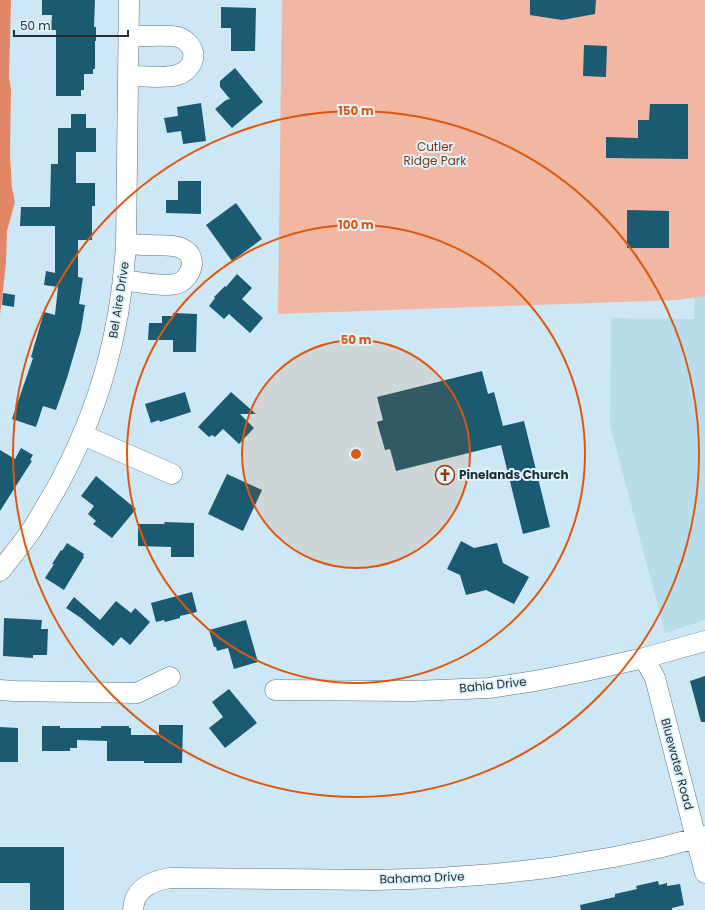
<svg xmlns="http://www.w3.org/2000/svg" width="705" height="910" font-family="Poppins,sans-serif">
<rect width="100%" height="100%" fill="#cde8f4"/>
<path fill="#b9dcea" d="M 698,0 L 705,0 L 705,620 L 665,633 L 610,425 L 611,318 L 694,319 Z"/>
<path fill="#f1b7a2" d="M 282,0 L 705,0 L 705,296 L 677,300 L 278,314 Z"/>
<path fill="#e18666" d="M 0,0 L 11,0 L 9,78 L 11,89 L 10,155 L 12,188 L 15,202 L 7,231 L 6,263 L 0,315 Z"/>
<path fill="#1a5b71" d="M 42,0 L 95,0 L 94,27 L 96,27 L 96,41 L 95,41 L 95,69 L 93,69 L 93,74 L 84,74 L 84,90 L 81,90 L 81,96 L 56,96 L 56,30 L 51,30 L 52,15 L 42,15 Z
M 530,0 L 596,0 L 595,14 L 562,20 L 530,15 Z
M 221,7 L 256,8 L 255,51 L 231,51 L 231,28 L 221,28 Z
M 584,45 L 607,46 L 606,77 L 583,76 Z
M 235,68 L 263,102 L 232,128 L 215,109 L 226,100 L 230,99 L 220,87 L 220,81 Z
M 201,103 L 206,141 L 183,144 L 181,131 L 167,133 L 164,118 L 178,116 L 177,107 Z
M 650,104 L 688,104 L 688,159 L 606,158 L 606,137 L 638,138 L 638,120 L 649,120 Z
M 71,114 L 86,114 L 86,128 L 96,128 L 96,152 L 76,152 L 76,183 L 95,183 L 95,206 L 92,206 L 92,240 L 78,240 L 78,277 L 83,278 L 79,304 L 85,305 L 81,330 L 67,378 L 56,410 L 43,406 L 36,427 L 12,419 L 33,358 L 31,357 L 44,312 L 55,315 L 58,287 L 44,285 L 46,271 L 55,273 L 55,226 L 20,226 L 21,207 L 50,207 L 51,164 L 58,164 L 58,128 L 71,128 Z
M 178,181 L 201,181 L 201,214 L 166,213 L 166,200 L 178,200 Z
M 236,203 L 262,239 L 232,261 L 206,225 Z
M 627,210 L 669,211 L 669,248 L 627,248 Z
M 237,274 L 252,288 L 242,299 L 263,318 L 250,333 L 229,314 L 224,319 L 209,306 L 215,298 L 214,297 L 225,286 L 226,287 Z
M 3,293 L 15,295 L 14,307 L 2,305 Z
M 173,313 L 197,314 L 196,352 L 173,352 L 173,340 L 148,340 L 149,323 L 162,323 L 162,316 L 173,316 Z
M 482,371 L 488,394 L 494,392 L 503,426 L 524,421 L 550,527 L 523,534 L 501,445 L 396,471 L 390,449 L 385,450 L 377,422 L 383,420 L 377,397 Z
M 185,392 L 191,412 L 160,422 L 159,420 L 151,423 L 145,404 Z
M 231,392 L 256,414 L 240,414 L 254,428 L 239,444 L 223,429 L 215,437 L 212,435 L 209,437 L 198,427 Z
M 21,448 L 33,455 L 30,460 L 32,461 L 0,511 L 0,450 L 15,459 Z
M 227,474 L 262,490 L 243,531 L 208,514 Z
M 96,476 L 136,509 L 112,538 L 93,524 L 96,521 L 88,514 L 94,506 L 81,496 Z
M 164,522 L 194,523 L 194,557 L 171,557 L 171,547 L 138,546 L 138,524 L 165,524 Z
M 461,541 L 474,548 L 497,543 L 503,563 L 529,577 L 514,604 L 486,590 L 466,595 L 460,575 L 447,569 Z
M 67,543 L 84,554 L 83,556 L 84,557 L 64,590 L 45,578 L 54,564 L 52,564 L 61,550 L 62,551 Z
M 192,592 L 197,612 L 180,616 L 180,618 L 165,622 L 164,620 L 156,622 L 151,603 Z
M 74,597 L 100,620 L 116,601 L 131,613 L 135,608 L 150,622 L 130,645 L 121,637 L 113,646 L 81,618 L 66,608 Z
M 4,618 L 42,620 L 41,629 L 48,629 L 47,655 L 33,655 L 33,658 L 3,656 Z
M 246,620 L 258,662 L 234,669 L 228,648 L 217,651 L 216,647 L 214,647 L 209,630 Z
M 705,676 L 705,722 L 701,722 L 690,681 Z
M 229,689 L 257,723 L 225,748 L 209,728 L 223,717 L 212,702 Z
M 159,725 L 183,725 L 182,763 L 144,763 L 144,761 L 107,761 L 107,741 L 77,740 L 77,748 L 70,748 L 70,751 L 42,751 L 42,726 L 60,726 L 60,728 L 101,728 L 101,726 L 129,726 L 129,728 L 131,728 L 131,735 L 159,735 Z
M 0,727 L 18,728 L 18,762 L 0,762 Z
M 0,847 L 64,847 L 64,910 L 30,910 L 30,883 L 0,883 Z
M 658,881 L 659,885 L 667,883 L 667,886 L 680,884 L 684,905 L 672,908 L 672,910 L 581,910 L 580,905 L 615,897 L 615,894 L 637,889 L 636,886 Z"/>
<g fill="none" stroke-linecap="round" stroke-linejoin="round">
<defs>
<path id="minor" d="M 128,76 C 140,76 170,79 180,74 C 189,70 195,61 193,52 C 191,45 185,39 178,37 C 169,35 159,36 150,36 C 143,36 135,36 128,35
M 123,280 C 137,282 162,287 175,284 C 184,283 191,273 192,264 C 192,256 188,251 181,248 C 171,244 158,246 148,245 C 140,245 133,244 126,244
M 83,435 L 172,474
M 0,571 C 11,557 23,543 33,528 C 41,515 48,502 56,489 C 99,411 121,332 126,244 L 129,0
M 644,658 L 655,678 L 705,873
M 0,690 L 14,691 L 137,693 L 170,677
M 275,690 L 413,691 L 489,688 L 535,681 L 581,672 L 644,658 L 705,641
M 133,910 C 134,889 151,881 170,878 L 377,880 L 438,878 L 494,874 L 548,868 L 614,857 L 658,848 L 705,836"/>
</defs>
<use href="#minor" stroke="#5a737d" stroke-width="21"/>
<use href="#minor" stroke="#fff" stroke-width="20"/>
</g>
<circle cx="356" cy="454" r="114" fill="#de570e" fill-opacity=".12"/>
<g fill="none" stroke="#de570e" stroke-width="2">
<circle cx="356" cy="454" r="114"/>
<circle cx="356" cy="454" r="229"/>
<circle cx="356" cy="454" r="343"/>
</g>
<defs>
<symbol id="church-ring" viewBox="-11 -11 22 22"><circle r="9.5" fill="#dff5fe" stroke="#9a3504" stroke-width="1.5"/><path d="M-1.2-6h2.4v3.5h3.3v2.4h-3.3V6h-2.4V-.1h-3.3v-2.4h3.3Z" fill="#9a3504"/></symbol>
</defs>
<g fill-rule="evenodd">
<use href="#church-ring" x="434" y="464" width="22" height="22"/>
</g>
<g text-anchor="middle" stroke-width="4" stroke-linejoin="round" paint-order="stroke">
<g font-size="12" fill="#833110" stroke="#dff5fe">
<text x="435" y="151">Cutler<tspan x="435" dy="14">Ridge Park</tspan></text>
</g>
<g font-size="12" fill="#232e32" stroke="#dff5fe">
<text transform="translate(119 300) rotate(-81)" y="4">Bel Aire Drive</text>
<text transform="translate(493 685) rotate(-6)" y="4">Bahia Drive</text>
<text transform="translate(677 764) rotate(75)" y="4">Bluewater Road</text>
<text transform="translate(422 878) rotate(-2)" y="4">Bahama Drive</text>
</g>
<g font-size="12" font-weight="bold" fill="#232e32" stroke="#dff5fe" text-anchor="start">
<text x="459" y="479">Pinelands Church</text>
</g>
</g>
<circle cx="356" cy="454" r="6" fill="#de570e" stroke="#dff5fe" stroke-width="2"/>
<g font-size="12" text-anchor="middle" font-weight="bold" fill="#de570e" stroke="#dff5fe" stroke-width="4" stroke-linejoin="round" paint-order="stroke">
<text x="356" y="115">150 m</text>
<text x="356" y="229">100 m</text>
<text x="356" y="344">50 m</text>
</g>
<path d="M14 30v6h114v-6" fill="none" stroke="#232e32" stroke-width="2"/>
<text x="20" y="30" font-size="12" fill="#232e32" stroke="#dff5fe" stroke-width="3" paint-order="stroke">50 m</text>
</svg>
